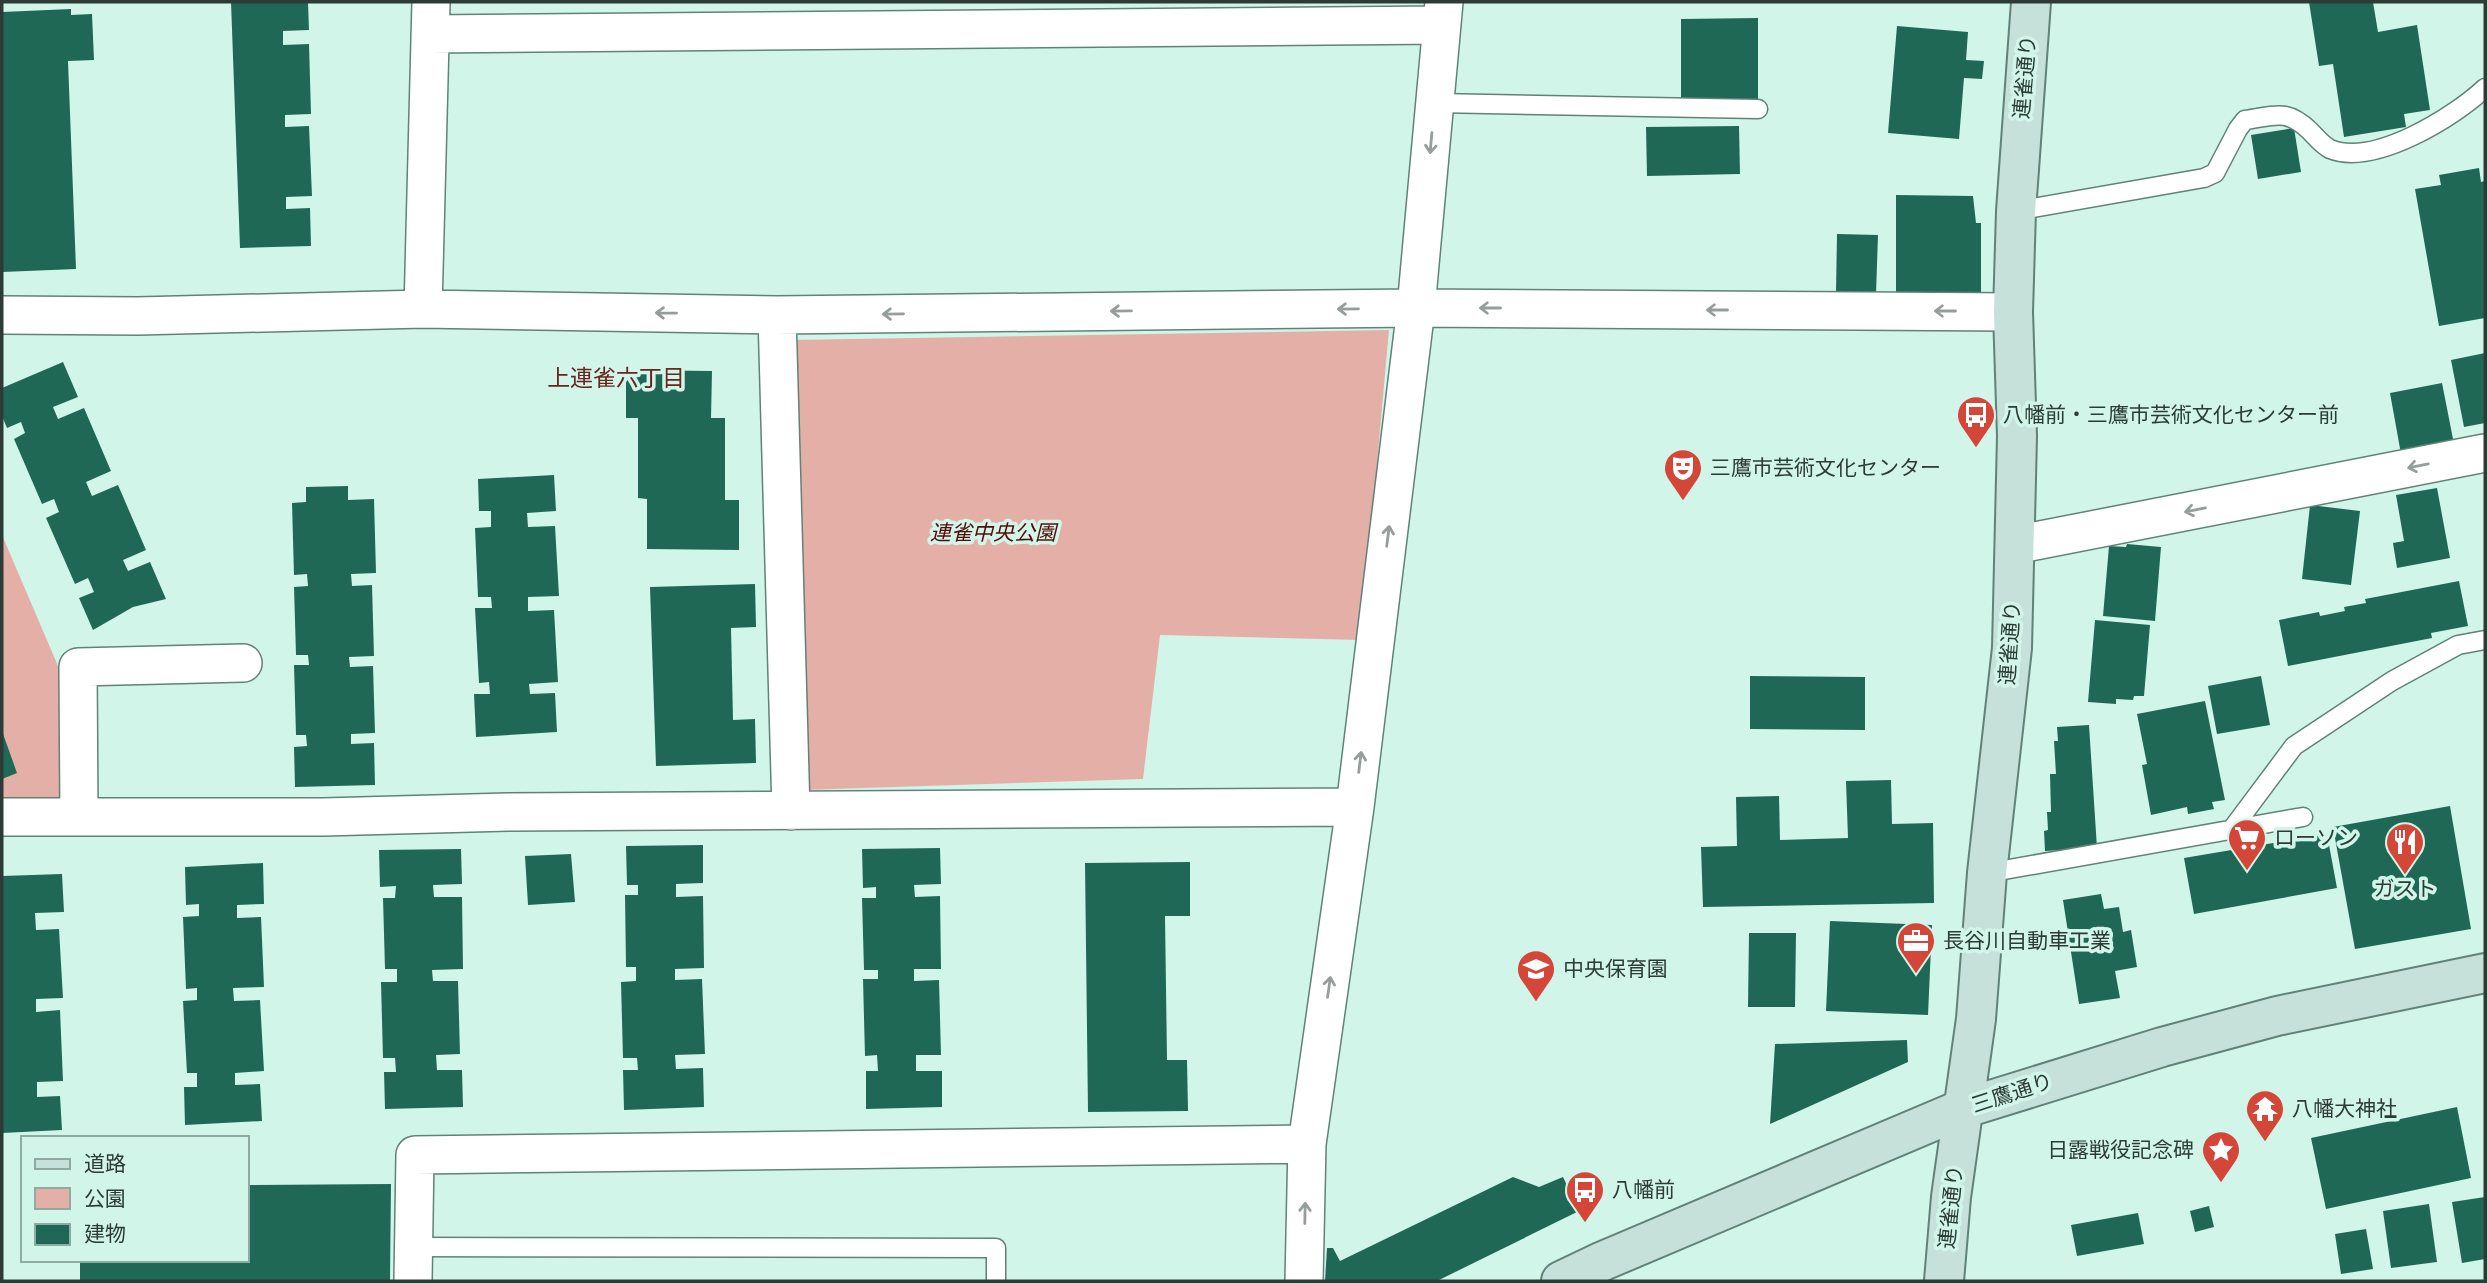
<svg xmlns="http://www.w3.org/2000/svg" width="2487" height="1283" font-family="Georgia,'Noto Sans JP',serif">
<rect width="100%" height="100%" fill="#d1f6e9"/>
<path fill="#e3afa7" d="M 1389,330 L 1361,640 L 1160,635 L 1143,779 L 803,790 L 791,340 Z
M 2,535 L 61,673 L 65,798 L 2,798 Z"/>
<path fill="#1f6856" d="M 231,2 L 308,2 L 309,30 L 283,31 L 283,45 L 309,44 L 311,114 L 285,115 L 285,127 L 309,126 L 312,196 L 286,197 L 286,209 L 310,208 L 311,246 L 240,248 Z
M 2309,2 L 2373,2 L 2378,32 L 2417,25 L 2430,110 L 2404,114 L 2406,127 L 2344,137 L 2333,64 L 2319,66 Z
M 71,9 L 71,15 L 92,14 L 94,60 L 68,61 L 76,269 L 2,272 L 2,12 Z
M 1758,18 L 1758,100 L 1681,100 L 1681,19 Z
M 1897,26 L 1968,32 L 1966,60 L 1984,61 L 1982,79 L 1964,78 L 1959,139 L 1888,133 Z
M 1739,126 L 1740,174 L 1647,176 L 1646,127 Z
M 2294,128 L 2301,172 L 2258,179 L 2251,135 Z
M 2479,168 L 2481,182 L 2485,181 L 2485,318 L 2439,326 L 2415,189 L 2441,185 L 2439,175 Z
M 1896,195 L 1973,196 L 1976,223 L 1981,223 L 1981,292 L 1896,292 Z
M 1837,234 L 1878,235 L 1876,294 L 1836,293 Z
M 2485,353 L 2485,423 L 2464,427 L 2451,360 Z
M 63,362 L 78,397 L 53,407 L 58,419 L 84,408 L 111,471 L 86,482 L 92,496 L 118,485 L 146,550 L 123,560 L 128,571 L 150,562 L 166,599 L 133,607 L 93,630 L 79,598 L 94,592 L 88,578 L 75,584 L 46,518 L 59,512 L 54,499 L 42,504 L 14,439 L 25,433 L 21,422 L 7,428 L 2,416 L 2,388 Z
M 626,370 L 712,371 L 711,418 L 725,418 L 725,500 L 739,500 L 739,550 L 647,549 L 647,499 L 638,498 L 638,418 L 626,418 Z
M 2442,383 L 2454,444 L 2401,454 L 2390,393 Z
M 554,475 L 556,511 L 527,513 L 528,527 L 555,526 L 559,596 L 528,597 L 528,611 L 554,610 L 558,682 L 529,684 L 530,694 L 555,693 L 557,732 L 476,737 L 474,694 L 490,694 L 489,682 L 479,683 L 475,608 L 492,608 L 491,597 L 478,597 L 475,528 L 491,527 L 491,511 L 479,511 L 478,479 Z
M 348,486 L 348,500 L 374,499 L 376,573 L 351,574 L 352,586 L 372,585 L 374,656 L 349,657 L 350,667 L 373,666 L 375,733 L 351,734 L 351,744 L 374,743 L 375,785 L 295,787 L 294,747 L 307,746 L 306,735 L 296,735 L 294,665 L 309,665 L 308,655 L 296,655 L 294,587 L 308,586 L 307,574 L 294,575 L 292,503 L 306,502 L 306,487 Z
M 2437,488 L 2450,558 L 2397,568 L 2393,543 L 2404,541 L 2396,495 Z
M 2310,505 L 2360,511 L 2351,585 L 2302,579 Z
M 2127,544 L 2161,547 L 2155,621 L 2103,616 L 2109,546 L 2126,547 Z
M 2459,581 L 2468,626 L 2431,633 L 2432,638 L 2288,666 L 2279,620 L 2319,612 L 2320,616 L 2345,611 L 2344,607 L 2366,603 L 2365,599 Z
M 755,584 L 756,627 L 731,628 L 733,720 L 755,719 L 756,763 L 656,766 L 650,587 Z
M 2095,620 L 2150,625 L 2144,696 L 2134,696 L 2133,700 L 2116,699 L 2116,704 L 2088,702 Z
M 1750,676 L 1865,677 L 1865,730 L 1750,729 Z
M 2261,676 L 2270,725 L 2217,734 L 2208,686 Z
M 2205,701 L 2225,800 L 2212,802 L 2214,809 L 2188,814 L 2187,807 L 2151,815 L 2142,765 L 2147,764 L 2137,714 Z
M 2089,725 L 2097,848 L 2045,851 L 2044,831 L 2048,830 L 2047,812 L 2051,812 L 2050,774 L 2056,774 L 2054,741 L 2058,741 L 2057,727 Z
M 2,731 L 17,773 L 2,779 Z
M 1891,780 L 1892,824 L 1933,823 L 1934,903 L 1703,907 L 1701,847 L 1737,846 L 1736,797 L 1779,796 L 1780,840 L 1848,838 L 1846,781 Z
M 2450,806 L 2471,929 L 2355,949 L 2333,827 Z
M 2327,834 L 2337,888 L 2194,914 L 2184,858 Z
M 703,845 L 703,883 L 676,884 L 676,897 L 703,896 L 704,968 L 675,969 L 675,980 L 702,979 L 705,1054 L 675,1055 L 676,1069 L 703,1068 L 704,1107 L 624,1110 L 623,1070 L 638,1070 L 637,1058 L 623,1058 L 621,982 L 636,981 L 636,967 L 626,967 L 625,895 L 638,895 L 638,885 L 627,885 L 626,846 Z
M 940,848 L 941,884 L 914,885 L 915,897 L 940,896 L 941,969 L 914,969 L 914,981 L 939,980 L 941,1055 L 916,1055 L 916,1071 L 942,1071 L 942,1107 L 866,1109 L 866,1071 L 878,1071 L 877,1055 L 865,1056 L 863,979 L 878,979 L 878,970 L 864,970 L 862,898 L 876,898 L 876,887 L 863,888 L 862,849 Z
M 461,849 L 462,884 L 433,885 L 434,897 L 462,897 L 463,969 L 432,970 L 433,981 L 458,981 L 460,1054 L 436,1055 L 437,1070 L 462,1070 L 463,1107 L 385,1109 L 384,1072 L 396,1072 L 395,1058 L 383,1058 L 381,982 L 397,982 L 397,969 L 385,969 L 383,898 L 395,898 L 396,886 L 380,887 L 379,850 Z
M 571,854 L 575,902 L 528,905 L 525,856 Z
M 1190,862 L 1190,916 L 1165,916 L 1167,1060 L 1187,1060 L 1188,1111 L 1088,1112 L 1085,863 Z
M 263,863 L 264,904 L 237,905 L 237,918 L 261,917 L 264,987 L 233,988 L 234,1001 L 260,1000 L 264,1071 L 235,1073 L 235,1085 L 260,1084 L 262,1121 L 185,1125 L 184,1087 L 197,1087 L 197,1073 L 187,1073 L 183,1001 L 197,1000 L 197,988 L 186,989 L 183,917 L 199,916 L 199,904 L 186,905 L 185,867 Z
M 62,874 L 64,912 L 35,913 L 36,930 L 59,929 L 63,998 L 36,999 L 36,1012 L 60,1010 L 63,1081 L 37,1082 L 37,1097 L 60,1096 L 62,1130 L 2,1133 L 2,876 Z
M 2101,894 L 2104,909 L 2119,907 L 2123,932 L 2131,930 L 2137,967 L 2115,971 L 2120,998 L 2079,1004 L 2063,900 Z
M 1830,921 L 1932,925 L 1928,1015 L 1826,1011 Z
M 1749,933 L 1796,933 L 1795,1007 L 1748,1007 Z
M 1907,1040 L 1908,1062 L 1770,1124 L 1775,1044 Z
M 2457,1107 L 2471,1178 L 2326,1209 L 2311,1138 Z
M 1513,1177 L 1539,1187 L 1563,1177 L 1579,1211 L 1437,1281 L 1325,1281 L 1327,1248 L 1333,1248 L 1340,1261 Z
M 391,1184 L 390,1281 L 80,1281 L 80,1260 L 247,1260 L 247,1185 Z
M 2485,1197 L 2485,1259 L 2462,1263 L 2452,1202 Z
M 2429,1204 L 2437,1262 L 2391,1268 L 2383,1211 Z
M 2209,1206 L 2214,1227 L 2195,1232 L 2190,1211 Z
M 2138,1213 L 2144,1244 L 2077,1256 L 2071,1225 Z
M 2366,1229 L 2373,1269 L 2341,1274 L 2335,1234 Z"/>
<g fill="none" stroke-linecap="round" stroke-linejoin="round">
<defs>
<path id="service" d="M 1435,103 L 1758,109
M 2016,211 L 2204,178 L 2215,173 L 2238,129 L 2245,120 C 2275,116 2286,108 2310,131 C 2316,137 2322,145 2330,149 C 2374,167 2454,117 2485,88
M 2232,829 L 2294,746 L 2392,681 L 2458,645 L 2485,640
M 1987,873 L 2303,817
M 413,1247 L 996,1248 L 996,1281"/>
<path id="minor" d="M 430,34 L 1442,25
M 423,309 L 431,2
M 2,315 L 138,316 L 423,309 L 777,315 L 1416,308 L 2013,312
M 777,315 L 791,811
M 2015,545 L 2485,453
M 2,817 L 323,817 L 508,812 L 1355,807
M 79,817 L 78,667 L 243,663
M 413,1281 L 415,1155 L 1307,1144
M 1304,1281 L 1307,1144 L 1355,807 L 1416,308 L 1444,2"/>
<path id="secondary" d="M 1561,1281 L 1603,1261 L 1962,1109 L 2162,1047 L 2277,1016 L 2485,973
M 1944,1281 L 1951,1197 L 1976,1019 L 1987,873 L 2012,648 L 2017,436 L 2013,312 L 2016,211 L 2031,2"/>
</defs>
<use href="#service" stroke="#608277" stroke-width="21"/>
<use href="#minor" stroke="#608277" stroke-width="40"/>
<use href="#secondary" stroke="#608277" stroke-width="42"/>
<use href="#service" stroke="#fff" stroke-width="18"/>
<use href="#minor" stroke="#fff" stroke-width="37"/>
<use href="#secondary" stroke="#c6e1da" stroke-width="38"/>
</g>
<defs><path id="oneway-shaft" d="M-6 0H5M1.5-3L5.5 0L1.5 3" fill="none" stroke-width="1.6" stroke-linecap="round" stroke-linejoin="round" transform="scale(1.75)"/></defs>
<g stroke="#969d9a">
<use href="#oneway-shaft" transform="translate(1431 143) rotate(95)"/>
<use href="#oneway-shaft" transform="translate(1490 308) rotate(-180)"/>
<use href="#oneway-shaft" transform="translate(1348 309) rotate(179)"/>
<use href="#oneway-shaft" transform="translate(1717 310) rotate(-180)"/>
<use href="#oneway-shaft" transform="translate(1121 311) rotate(179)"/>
<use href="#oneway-shaft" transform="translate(1945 311) rotate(-180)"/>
<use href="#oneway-shaft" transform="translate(666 313) rotate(-179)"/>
<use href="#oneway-shaft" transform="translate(893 314) rotate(179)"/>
<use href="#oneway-shaft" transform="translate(2418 466) rotate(169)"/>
<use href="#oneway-shaft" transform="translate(2195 510) rotate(169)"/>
<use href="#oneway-shaft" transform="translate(1388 536) rotate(-83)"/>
<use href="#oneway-shaft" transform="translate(1360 762) rotate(-83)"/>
<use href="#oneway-shaft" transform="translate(1329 987) rotate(-82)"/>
<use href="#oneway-shaft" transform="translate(1305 1213) rotate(-89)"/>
</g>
<defs>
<symbol id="bus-pin" viewBox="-11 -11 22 30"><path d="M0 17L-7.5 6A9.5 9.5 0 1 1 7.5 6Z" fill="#d44638" stroke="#d1f6e9"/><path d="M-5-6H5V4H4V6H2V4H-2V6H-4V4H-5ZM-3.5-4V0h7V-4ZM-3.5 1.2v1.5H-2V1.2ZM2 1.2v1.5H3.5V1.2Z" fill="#fff"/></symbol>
<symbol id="theatre-pin" viewBox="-11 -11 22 30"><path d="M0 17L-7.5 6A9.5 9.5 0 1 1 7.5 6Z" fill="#d44638" stroke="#d1f6e9"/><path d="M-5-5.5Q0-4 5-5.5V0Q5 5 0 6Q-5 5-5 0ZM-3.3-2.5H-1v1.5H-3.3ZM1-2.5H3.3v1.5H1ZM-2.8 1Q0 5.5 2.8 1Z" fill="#fff"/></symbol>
<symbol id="supermarket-pin" viewBox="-11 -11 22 30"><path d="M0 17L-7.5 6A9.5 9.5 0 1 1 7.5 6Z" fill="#d44638" stroke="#d1f6e9"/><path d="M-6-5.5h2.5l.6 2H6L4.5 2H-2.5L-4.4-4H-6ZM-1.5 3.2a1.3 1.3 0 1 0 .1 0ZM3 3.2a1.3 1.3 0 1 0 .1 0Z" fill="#fff"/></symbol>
<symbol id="restaurant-pin" viewBox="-11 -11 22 30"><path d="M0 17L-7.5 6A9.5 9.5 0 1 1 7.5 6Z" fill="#d44638" stroke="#d1f6e9"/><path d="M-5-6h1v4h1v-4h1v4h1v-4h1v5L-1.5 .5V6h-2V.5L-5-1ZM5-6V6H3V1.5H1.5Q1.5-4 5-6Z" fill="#fff"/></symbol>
<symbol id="office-pin" viewBox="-11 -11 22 30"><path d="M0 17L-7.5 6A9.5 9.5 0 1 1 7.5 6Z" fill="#d44638" stroke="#d1f6e9"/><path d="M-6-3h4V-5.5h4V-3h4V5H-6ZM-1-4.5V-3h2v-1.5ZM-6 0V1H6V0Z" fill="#fff"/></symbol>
<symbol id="school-pin" viewBox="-11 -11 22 30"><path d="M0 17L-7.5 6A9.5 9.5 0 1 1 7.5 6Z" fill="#d44638" stroke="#d1f6e9"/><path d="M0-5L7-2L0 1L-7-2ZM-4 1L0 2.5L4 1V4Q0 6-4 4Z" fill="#fff"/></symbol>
<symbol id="temple-pin" viewBox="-11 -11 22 30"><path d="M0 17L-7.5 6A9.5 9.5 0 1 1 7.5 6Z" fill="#d44638" stroke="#d1f6e9"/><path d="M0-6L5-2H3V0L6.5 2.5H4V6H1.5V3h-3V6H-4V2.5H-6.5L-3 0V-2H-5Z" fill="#fff"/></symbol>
<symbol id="sight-pin" viewBox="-11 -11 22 30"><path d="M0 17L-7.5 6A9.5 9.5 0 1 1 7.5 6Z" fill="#d44638" stroke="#d1f6e9"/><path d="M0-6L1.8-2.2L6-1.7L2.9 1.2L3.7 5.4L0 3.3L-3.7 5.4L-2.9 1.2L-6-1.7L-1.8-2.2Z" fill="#fff"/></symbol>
</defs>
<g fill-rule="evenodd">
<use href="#bus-pin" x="1954" y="393" width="44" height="60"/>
<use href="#theatre-pin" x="1661" y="446" width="44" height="60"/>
<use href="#supermarket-pin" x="2225" y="816" width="44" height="60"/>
<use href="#restaurant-pin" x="2383" y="820" width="44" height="60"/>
<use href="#office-pin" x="1894" y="919" width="44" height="60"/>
<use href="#school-pin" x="1514" y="947" width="44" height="60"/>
<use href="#temple-pin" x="2243" y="1087" width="44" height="60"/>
<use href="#sight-pin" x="2199" y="1128" width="44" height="60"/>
<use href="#bus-pin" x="1563" y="1168" width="44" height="60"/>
</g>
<g text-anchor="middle" stroke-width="7" stroke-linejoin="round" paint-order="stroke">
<g font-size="21" fill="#2c3b36" stroke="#d1f6e9">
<text transform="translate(2025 77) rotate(-85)" y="7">連雀通り</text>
<text transform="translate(2010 643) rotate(-86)" y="7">連雀通り</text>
<text transform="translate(2012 1093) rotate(-18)" y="7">三鷹通り</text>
<text transform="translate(1951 1207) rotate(-84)" y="7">連雀通り</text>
</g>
<g font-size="21" fill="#2c3b36" stroke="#d1f6e9" text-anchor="start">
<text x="2003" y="422">八幡前・三鷹市芸術文化センター前</text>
<text x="1710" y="475">三鷹市芸術文化センター</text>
<text x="2274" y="845">ローソン</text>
<text x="2405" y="896" text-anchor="middle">ガスト</text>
<text x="1943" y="948">長谷川自動車工業</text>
<text x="1563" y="976">中央保育園</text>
<text x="2292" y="1116">八幡大神社</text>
<text x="2194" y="1157" text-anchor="end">日露戦役記念碑</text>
<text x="1612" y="1197">八幡前</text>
</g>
<g font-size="21" font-style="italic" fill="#550a06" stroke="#d1f6e9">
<text x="993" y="540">連雀中央公園</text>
</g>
<g font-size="23" fill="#69241d" stroke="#d1f6e9">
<text x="616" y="386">上連雀六丁目</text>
</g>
</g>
<rect width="2487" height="1283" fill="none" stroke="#2c3b36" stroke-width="7"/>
<rect x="21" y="1136" width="228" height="126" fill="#d1f6e9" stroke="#8faba1" stroke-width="2"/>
<rect x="35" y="1159" width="35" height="10" fill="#c6e1da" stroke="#8faba1" stroke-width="2"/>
<text x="84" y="1171" font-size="21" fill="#2c3b36">道路</text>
<rect x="35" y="1188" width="35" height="21" fill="#e3afa7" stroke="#8faba1" stroke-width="2"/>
<text x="84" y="1206" font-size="21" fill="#2c3b36">公園</text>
<rect x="35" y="1224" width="35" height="21" fill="#1f6856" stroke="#8faba1" stroke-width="2"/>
<text x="84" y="1241" font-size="21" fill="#2c3b36">建物</text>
</svg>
